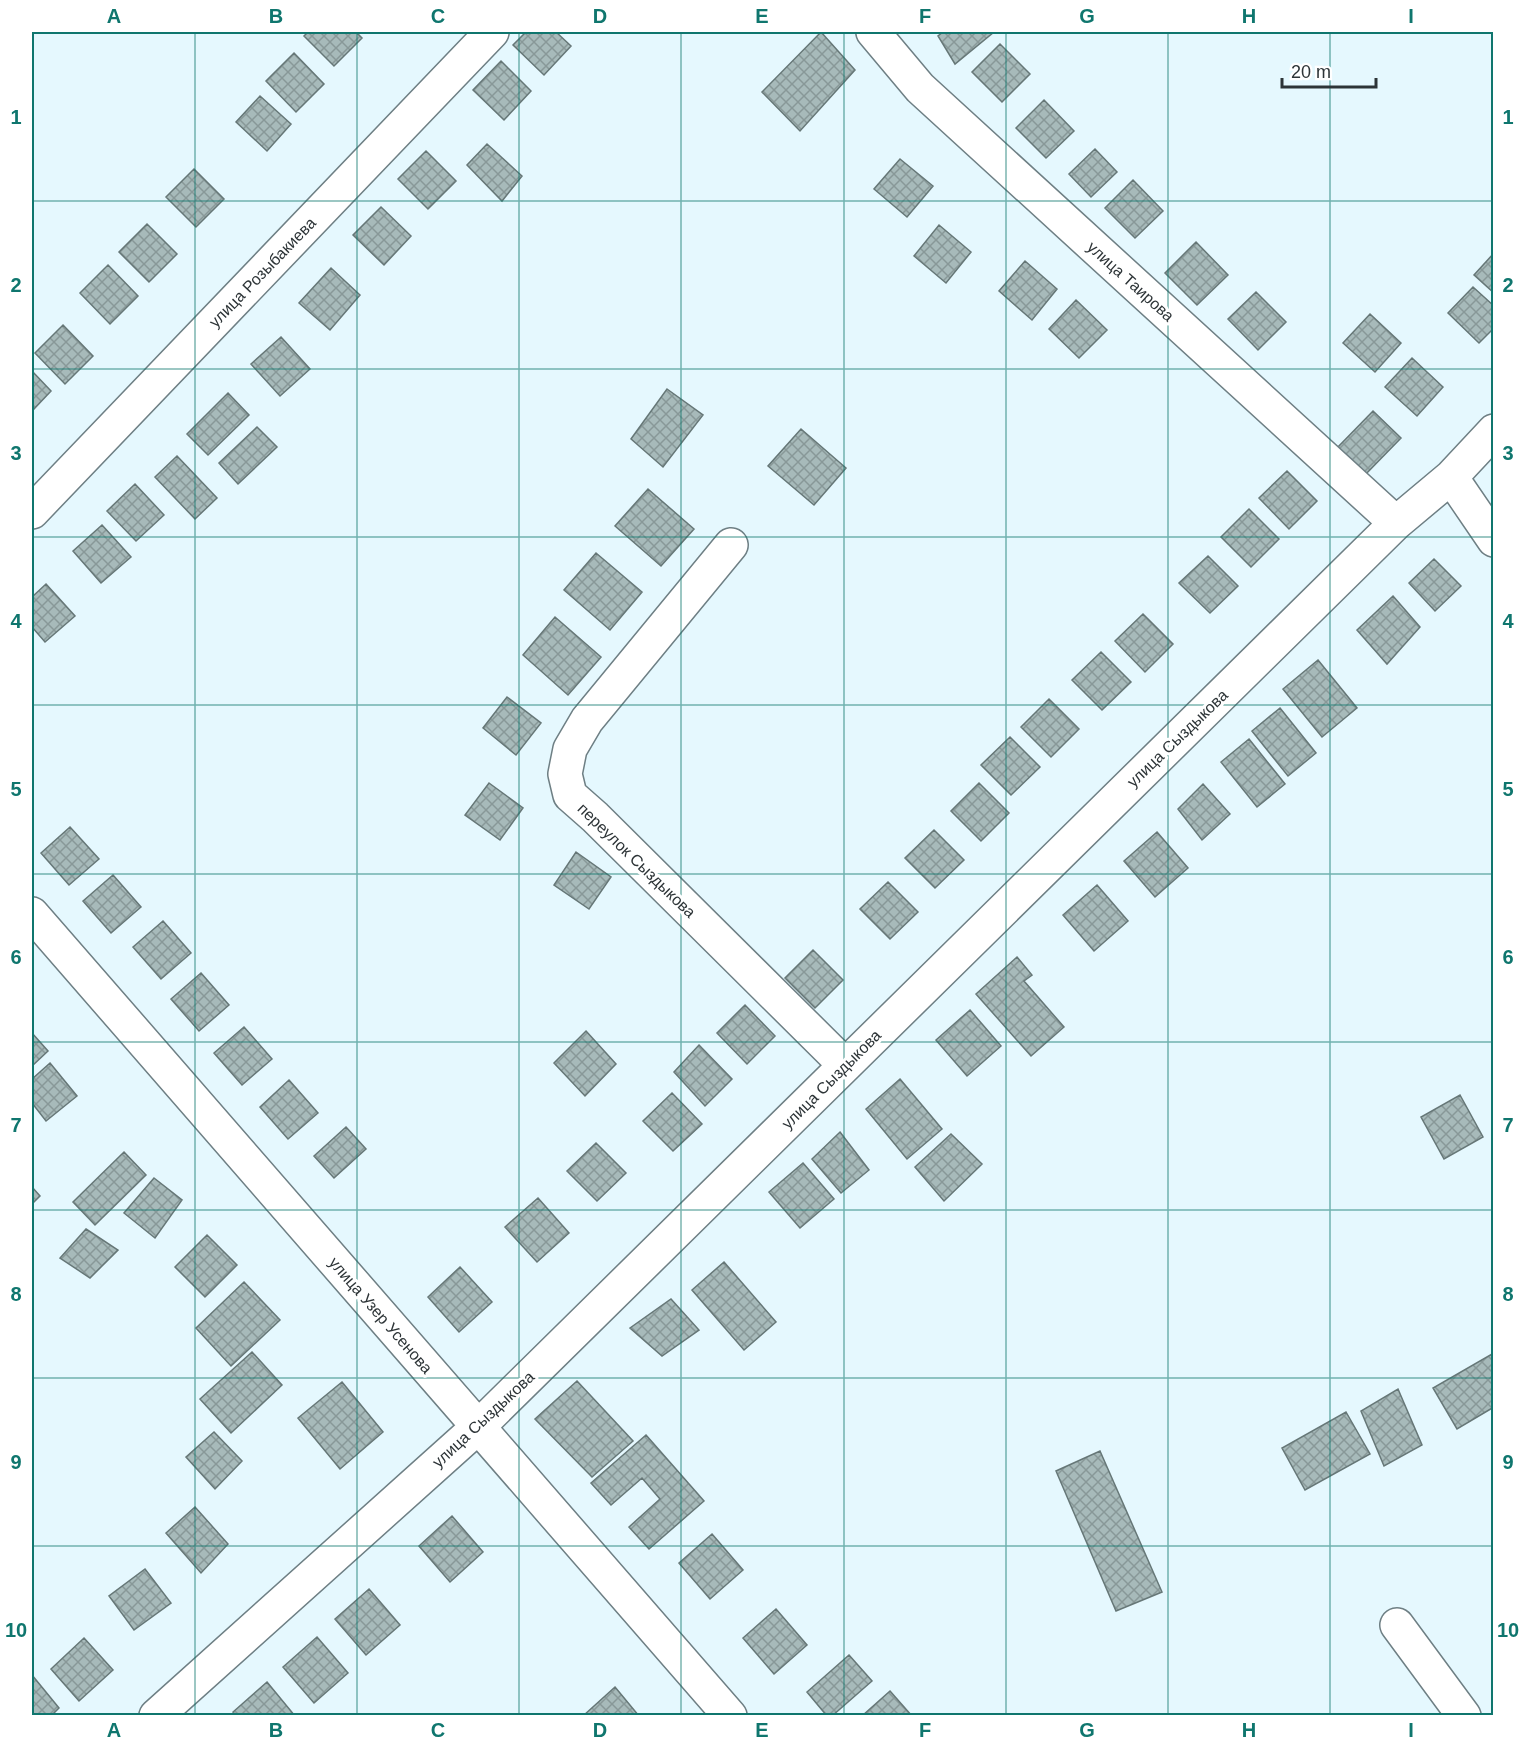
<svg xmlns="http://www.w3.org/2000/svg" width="1525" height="1747" font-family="Helvetica,sans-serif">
<defs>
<pattern id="building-cross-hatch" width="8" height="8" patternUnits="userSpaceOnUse" patternTransform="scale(1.5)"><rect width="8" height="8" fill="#a7baba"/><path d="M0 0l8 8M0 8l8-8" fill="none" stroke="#889898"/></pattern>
</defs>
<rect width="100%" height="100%" fill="#e5f8fe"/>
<path fill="url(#building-cross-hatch)" stroke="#677" stroke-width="1.5" d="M 308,32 L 356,32 L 362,38 L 334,66 L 304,36 Z
M 526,32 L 556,32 L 571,46 L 544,75 L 513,45 Z
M 821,32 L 855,70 L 800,131 L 762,92 Z
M 943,32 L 994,32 L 955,64 L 938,36 Z
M 1000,44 L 1030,74 L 1002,102 L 972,72 Z
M 294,53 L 324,84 L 296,112 L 266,81 Z
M 501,61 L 531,91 L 504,120 L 473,90 Z
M 260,96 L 291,124 L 267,151 L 236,122 Z
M 1044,100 L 1074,131 L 1046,158 L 1016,128 Z
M 487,144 L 522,176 L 502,201 L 467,165 Z
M 1095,149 L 1117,172 L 1091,197 L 1069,174 Z
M 426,151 L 456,181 L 428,209 L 398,179 Z
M 900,159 L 933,186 L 907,217 L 874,189 Z
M 194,169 L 224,199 L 196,227 L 166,197 Z
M 1133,180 L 1163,211 L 1135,238 L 1105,208 Z
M 381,207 L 411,236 L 384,265 L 353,235 Z
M 147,224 L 177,254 L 149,282 L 119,252 Z
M 939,225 L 971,252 L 946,283 L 914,256 Z
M 1196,242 L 1228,275 L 1197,305 L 1165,273 Z
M 1494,253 L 1494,293 L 1474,275 Z
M 1025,261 L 1057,289 L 1032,320 L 999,291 Z
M 108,265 L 138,296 L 110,324 L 80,293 Z
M 331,268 L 360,295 L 330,330 L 299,303 Z
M 1473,287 L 1494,306 L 1494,328 L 1479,343 L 1448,313 Z
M 1256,292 L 1286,322 L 1258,350 L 1228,319 Z
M 1076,300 L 1107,330 L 1079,358 L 1049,329 Z
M 1370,314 L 1401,343 L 1375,372 L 1343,343 Z
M 63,325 L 93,356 L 65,384 L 35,353 Z
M 281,337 L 310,369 L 280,396 L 251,364 Z
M 1412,358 L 1443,387 L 1417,416 L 1385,387 Z
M 32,371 L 51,391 L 32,411 Z
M 667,389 L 703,415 L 663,467 L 631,439 Z
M 228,393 L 249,415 L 208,455 L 187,434 Z
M 1373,411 L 1401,438 L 1364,476 L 1336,449 Z
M 257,427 L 277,447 L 238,484 L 219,463 Z
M 801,429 L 846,468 L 814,505 L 768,466 Z
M 177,456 L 217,498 L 195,519 L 155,477 Z
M 1287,471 L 1317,501 L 1289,529 L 1259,498 Z
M 135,484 L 164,515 L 136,541 L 107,511 Z
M 648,489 L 694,529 L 661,566 L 615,526 Z
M 1249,509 L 1279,539 L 1251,567 L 1221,537 Z
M 102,525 L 131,557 L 101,583 L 73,551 Z
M 596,553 L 642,592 L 610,630 L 564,590 Z
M 1208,556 L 1238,586 L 1210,613 L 1179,583 Z
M 1434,559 L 1461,586 L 1435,611 L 1409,583 Z
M 46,584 L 75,616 L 45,642 L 32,627 L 32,597 Z
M 1393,596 L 1420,627 L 1387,664 L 1357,630 Z
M 1143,614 L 1173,644 L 1145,672 L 1115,641 Z
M 555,617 L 601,657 L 568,695 L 523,655 Z
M 1101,652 L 1131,682 L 1102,710 L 1072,680 Z
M 1318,660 L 1357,708 L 1322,737 L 1283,689 Z
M 507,697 L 541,723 L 516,755 L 483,728 Z
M 1049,699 L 1079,729 L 1051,757 L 1021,727 Z
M 1280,708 L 1316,753 L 1288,776 L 1252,731 Z
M 1010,737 L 1040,767 L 1011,795 L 981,765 Z
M 1249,739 L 1285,784 L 1257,807 L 1221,762 Z
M 489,783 L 523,808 L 500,840 L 465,815 Z
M 979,783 L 1009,813 L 981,841 L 951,811 Z
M 1203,784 L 1230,814 L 1202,840 L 1178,809 Z
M 70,827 L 99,859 L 69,885 L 41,853 Z
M 934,830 L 964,860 L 935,888 L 905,858 Z
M 1157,832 L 1188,868 L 1155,897 L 1124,861 Z
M 576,852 L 611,877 L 589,909 L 554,885 Z
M 113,875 L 141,907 L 111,933 L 83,901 Z
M 888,882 L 918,912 L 890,939 L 860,909 Z
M 1097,885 L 1128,921 L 1094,951 L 1063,915 Z
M 163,921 L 191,953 L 161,979 L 133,947 Z
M 813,950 L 843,980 L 815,1008 L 785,978 Z
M 1017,957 L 1032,975 L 1024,981 L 1064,1027 L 1031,1056 L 976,994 Z
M 201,973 L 229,1005 L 199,1031 L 171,999 Z
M 745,1005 L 775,1036 L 747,1064 L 717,1033 Z
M 970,1010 L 1001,1046 L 967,1076 L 936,1040 Z
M 244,1027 L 272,1059 L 242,1085 L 214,1053 Z
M 586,1031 L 616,1064 L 585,1096 L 554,1063 Z
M 32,1033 L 48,1051 L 32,1066 Z
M 699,1045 L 732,1079 L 705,1106 L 674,1072 Z
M 50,1063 L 77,1096 L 46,1121 L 32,1103 L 32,1079 Z
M 900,1079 L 942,1129 L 907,1159 L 866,1109 Z
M 289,1080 L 318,1113 L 288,1139 L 260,1107 Z
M 672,1093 L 702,1124 L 673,1151 L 643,1121 Z
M 1460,1095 L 1483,1137 L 1444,1159 L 1421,1117 Z
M 346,1127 L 366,1149 L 334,1178 L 314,1156 Z
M 840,1132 L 869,1170 L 841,1193 L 812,1159 Z
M 951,1134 L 982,1164 L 944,1201 L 915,1167 Z
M 596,1143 L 626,1173 L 597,1201 L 567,1171 Z
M 124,1152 L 146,1175 L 95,1225 L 73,1202 Z
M 803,1163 L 834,1199 L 800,1228 L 769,1192 Z
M 154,1178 L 182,1200 L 155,1238 L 124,1213 Z
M 32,1187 L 40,1196 L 32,1204 Z
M 538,1198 L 569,1233 L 537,1262 L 505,1227 Z
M 86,1229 L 118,1250 L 90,1278 L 60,1258 Z
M 207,1235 L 237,1265 L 205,1297 L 175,1267 Z
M 724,1262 L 776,1322 L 744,1350 L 692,1290 Z
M 460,1267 L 492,1302 L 459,1332 L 428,1297 Z
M 244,1282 L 280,1320 L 231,1366 L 196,1328 Z
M 671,1299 L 699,1330 L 662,1356 L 630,1328 Z
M 252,1352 L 282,1385 L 231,1433 L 200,1399 Z
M 1492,1354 L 1494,1407 L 1457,1429 L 1433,1388 Z
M 577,1381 L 633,1441 L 592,1477 L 535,1419 Z
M 342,1382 L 383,1432 L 340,1469 L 298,1418 Z
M 1398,1389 L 1422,1445 L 1384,1466 L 1361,1411 Z
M 1346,1412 L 1370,1454 L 1305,1490 L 1282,1448 Z
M 214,1432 L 242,1461 L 215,1489 L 186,1457 Z
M 646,1435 L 704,1501 L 649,1549 L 629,1527 L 660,1499 L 642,1478 L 611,1505 L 591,1483 Z
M 1100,1451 L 1162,1592 L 1116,1611 L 1056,1471 Z
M 195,1507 L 228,1544 L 201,1573 L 166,1533 Z
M 452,1516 L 483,1552 L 450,1582 L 419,1546 Z
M 712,1534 L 743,1570 L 710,1599 L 679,1563 Z
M 145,1569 L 171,1603 L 134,1630 L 109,1596 Z
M 369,1589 L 400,1625 L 366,1655 L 335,1619 Z
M 776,1609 L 807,1645 L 774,1674 L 743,1638 Z
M 317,1637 L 348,1673 L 314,1703 L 283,1667 Z
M 84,1638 L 113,1670 L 79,1701 L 51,1669 Z
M 849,1655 L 872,1681 L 832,1716 L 827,1716 L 807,1692 Z
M 32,1675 L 59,1708 L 51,1716 L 32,1716 Z
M 267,1682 L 295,1716 L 236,1716 L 233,1712 Z
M 615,1687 L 639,1716 L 583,1716 Z
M 890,1691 L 912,1716 L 862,1716 Z"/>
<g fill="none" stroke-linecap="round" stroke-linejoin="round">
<defs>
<path id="minor" d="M 873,32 L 920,88 L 1396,523
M 1451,477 L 1494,540
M 32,512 L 492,32
M 731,545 L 587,720 L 570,749 L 565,774 L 570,795 L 595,817 L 845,1065
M 32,914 L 730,1716
M 1397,1625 L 1464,1716
M 156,1716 L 478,1427 L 1396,523 L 1451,477 L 1494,431"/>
</defs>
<use href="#minor" stroke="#6e7f84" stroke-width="36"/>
<use href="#minor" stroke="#fff" stroke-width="33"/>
</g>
<path fill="none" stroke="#0f766e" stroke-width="1.5" stroke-opacity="0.55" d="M 195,32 L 195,1716M 357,32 L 357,1716M 519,32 L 519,1716M 681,32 L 681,1716M 844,32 L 844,1716M 1006,32 L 1006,1716M 1168,32 L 1168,1716M 1330,32 L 1330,1716M 32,201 L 1494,201M 32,369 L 1494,369M 32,537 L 1494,537M 32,705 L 1494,705M 32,874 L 1494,874M 32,1042 L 1494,1042M 32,1210 L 1494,1210M 32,1378 L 1494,1378M 32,1546 L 1494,1546"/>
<g text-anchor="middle" stroke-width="6" stroke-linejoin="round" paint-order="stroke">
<g font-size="16" fill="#2d3437" stroke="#fff">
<text transform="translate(262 272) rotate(-46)" y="6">улица Розыбакиева</text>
<text transform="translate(1131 281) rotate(42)" y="6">улица Таирова</text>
<text transform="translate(1177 738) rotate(-44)" y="6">улица Сыздыкова</text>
<text transform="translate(637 860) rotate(44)" y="6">переулок Сыздыкова</text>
<text transform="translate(831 1079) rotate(-45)" y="6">улица Сыздыкова</text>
<text transform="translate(381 1315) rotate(49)" y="6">улица Узер Усенова</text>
<text transform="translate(483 1419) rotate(-43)" y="6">улица Сыздыкова</text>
</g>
</g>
<rect width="1525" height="1747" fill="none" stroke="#ffffff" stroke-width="66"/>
<path d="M1282 78v9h94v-9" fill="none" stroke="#2d3437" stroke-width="3"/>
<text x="1291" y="78" font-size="18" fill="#2d3437" stroke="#ffffff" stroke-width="4.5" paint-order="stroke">20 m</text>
<rect x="33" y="33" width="1459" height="1681" fill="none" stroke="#0f766e" stroke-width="2"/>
<g font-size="20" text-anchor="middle" font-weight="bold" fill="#0f766e">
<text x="114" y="23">A</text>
<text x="276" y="23">B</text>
<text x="438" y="23">C</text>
<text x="600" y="23">D</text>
<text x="762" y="23">E</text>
<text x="925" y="23">F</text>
<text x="1087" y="23">G</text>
<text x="1249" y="23">H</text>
<text x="1411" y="23">I</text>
<text x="16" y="124">1</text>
<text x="1508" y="124">1</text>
<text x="16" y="292">2</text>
<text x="1508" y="292">2</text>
<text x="16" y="460">3</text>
<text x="1508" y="460">3</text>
<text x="16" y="628">4</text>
<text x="1508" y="628">4</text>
<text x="16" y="796">5</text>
<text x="1508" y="796">5</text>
<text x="16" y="964">6</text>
<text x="1508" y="964">6</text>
<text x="16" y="1132">7</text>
<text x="1508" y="1132">7</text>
<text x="16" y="1301">8</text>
<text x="1508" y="1301">8</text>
<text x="16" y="1469">9</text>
<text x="1508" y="1469">9</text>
<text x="16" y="1637">10</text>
<text x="1508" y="1637">10</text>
<text x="114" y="1737">A</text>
<text x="276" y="1737">B</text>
<text x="438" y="1737">C</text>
<text x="600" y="1737">D</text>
<text x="762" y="1737">E</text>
<text x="925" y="1737">F</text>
<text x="1087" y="1737">G</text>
<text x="1249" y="1737">H</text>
<text x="1411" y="1737">I</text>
</g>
</svg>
